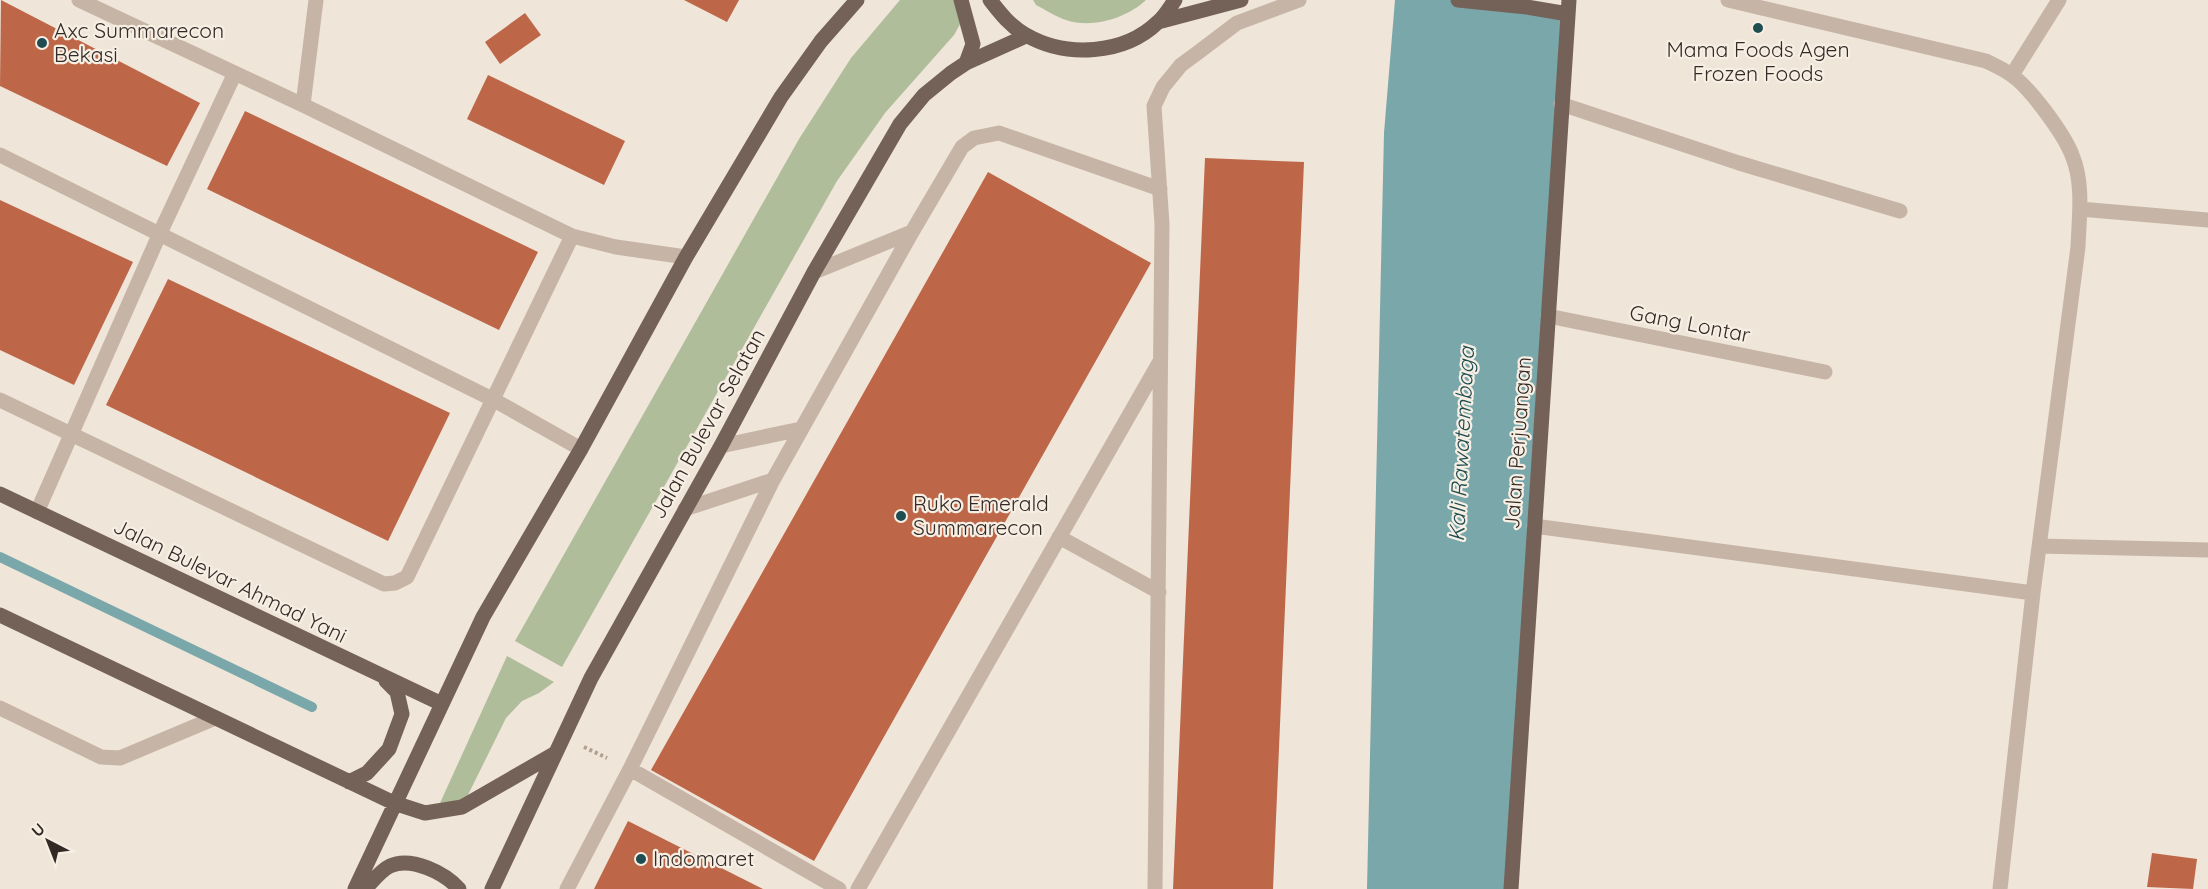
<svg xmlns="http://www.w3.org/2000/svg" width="2208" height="889" font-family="Quicksand,sans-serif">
<rect width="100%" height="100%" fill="#efe5d9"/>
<path fill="#b0bd9a" d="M 900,0 L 958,0 L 963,19 L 954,35 L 885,113 L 837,181 L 562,667 L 515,641 L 799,139 L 851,58 Z
M 1033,0 L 1146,0 C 1127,18 1092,29 1066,20 C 1056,17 1046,10 1036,5 Z
M 507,656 L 554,682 L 539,693 L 522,701 L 506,718 L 465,801 L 440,803 Z"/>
<path fill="#7aa7aa" d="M 1395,0 L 1458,0 L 1568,14 L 1511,889 L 1367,889 L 1384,133 Z"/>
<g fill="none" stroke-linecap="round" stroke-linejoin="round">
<path stroke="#7aa7aa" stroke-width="10" d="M 0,557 L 312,707"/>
</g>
<path fill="#be6748" d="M 1,0 L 200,103 L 167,166 L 0,86 Z
M 684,0 L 739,0 L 727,22 Z
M 525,13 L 541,35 L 500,64 L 485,42 Z
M 488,75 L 625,141 L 604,185 L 467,119 Z
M 245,111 L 538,252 L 499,330 L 207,189 Z
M 1205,158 L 1304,162 L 1273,889 L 1173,889 Z
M 988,172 L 1151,263 L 814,861 L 651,770 Z
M 0,200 L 133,262 L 74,385 L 0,350 Z
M 168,279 L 450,413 L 388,541 L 106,405 Z
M 628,821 L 763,889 L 594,889 Z
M 2152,853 L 2197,859 L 2193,889 L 2147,887 Z"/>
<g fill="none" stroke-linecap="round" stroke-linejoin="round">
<path stroke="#b29f90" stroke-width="4" stroke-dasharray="3 3" stroke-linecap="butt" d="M 584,747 L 607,758"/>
<path stroke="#c6b5a6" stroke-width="15" d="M 1728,0 L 1986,61 C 1994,65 2003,69 2010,74 C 2029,86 2064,134 2072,155 C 2084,183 2079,218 2078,247 L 2033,593 L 2000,889
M 2012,75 L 2059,0
M 1561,104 L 1739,163 L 1900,211
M 303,105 L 316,0
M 0,155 L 494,400 L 581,449
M 2080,209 L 2208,220
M 572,236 L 616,247 L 686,257
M 814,272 L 912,232
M 1548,316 L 1825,372
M 0,400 L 384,584 L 395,583 L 407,577 L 572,236 L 303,105 L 79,0
M 721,446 L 801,429
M 685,509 L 773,480
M 37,512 L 160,233 L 235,73
M 1534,526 L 2033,593
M 1059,537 L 1159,592
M 2039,546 L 2208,550
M 0,708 L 101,757 L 120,758 L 215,718
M 630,769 L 839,889
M 567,889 L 630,769 L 773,480 L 912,232 L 962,147 L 974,138 L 999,133 L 1160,189
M 858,889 L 1159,363
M 1155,889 L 1162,224 L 1154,106 L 1163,87 L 1181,65 L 1196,54 L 1237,23 L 1299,0"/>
<path stroke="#746258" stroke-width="15" d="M 961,0 L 973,44 L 966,63
M 990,0 C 1000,13 1011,27 1026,35 C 1066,58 1124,55 1158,22 C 1165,16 1170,7 1175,0
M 1458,0 L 1527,7 L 1568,14
M 1158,22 L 1241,0
M 0,494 L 442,704
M 0,615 L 394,803 L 425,813 L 462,807 L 554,754
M 349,782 L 367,773 L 389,749 L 402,714 L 397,692 L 386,681
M 355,889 L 483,617 L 581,449 L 686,257 L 781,97 L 821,41 L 857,0
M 365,889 C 372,882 381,870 390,866 C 411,856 445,873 459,889
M 492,889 L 591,678 L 721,446 L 814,272 L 900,124 L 924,95 L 951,73 L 966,63 L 1026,36
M 1511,889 L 1569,0"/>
</g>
<g fill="#1f4d51" stroke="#f7efe4" stroke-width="2">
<circle cx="1758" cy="28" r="6"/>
<circle cx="42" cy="43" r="6"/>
<circle cx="901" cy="516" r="6"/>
<circle cx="641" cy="859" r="6"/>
</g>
<g text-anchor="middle" stroke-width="4.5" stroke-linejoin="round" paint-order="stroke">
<g font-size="21" fill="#332a26" stroke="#f7efe4" text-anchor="start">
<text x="54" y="38">Axc Summarecon<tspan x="54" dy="24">Bekasi</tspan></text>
<text x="1758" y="57" text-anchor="middle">Mama Foods Agen<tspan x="1758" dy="24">Frozen Foods</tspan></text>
<text x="913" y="511">Ruko Emerald<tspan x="913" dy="24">Summarecon</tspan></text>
<text x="653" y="866">Indomaret</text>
</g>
<g font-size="21" fill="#332a26" stroke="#f7efe4">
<text transform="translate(1690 324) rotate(11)" y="7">Gang Lontar</text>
<text transform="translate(708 424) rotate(-61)" y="7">Jalan Bulevar Selatan</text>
<text transform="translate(1518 443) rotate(-86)" y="7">Jalan Perjuangan</text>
<text transform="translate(230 581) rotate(26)" y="7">Jalan Bulevar Ahmad Yani</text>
</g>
<g font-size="22" font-style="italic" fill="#1f4d51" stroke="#f7efe4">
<text transform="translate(1461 444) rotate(-87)" y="8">Kali Rawatembaga</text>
</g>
</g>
<g transform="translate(48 841) rotate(318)" stroke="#f7efe4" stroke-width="4.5" paint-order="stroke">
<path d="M0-4.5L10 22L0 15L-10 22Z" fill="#332a26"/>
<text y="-9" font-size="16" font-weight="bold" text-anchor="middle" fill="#332a26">U</text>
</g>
</svg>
